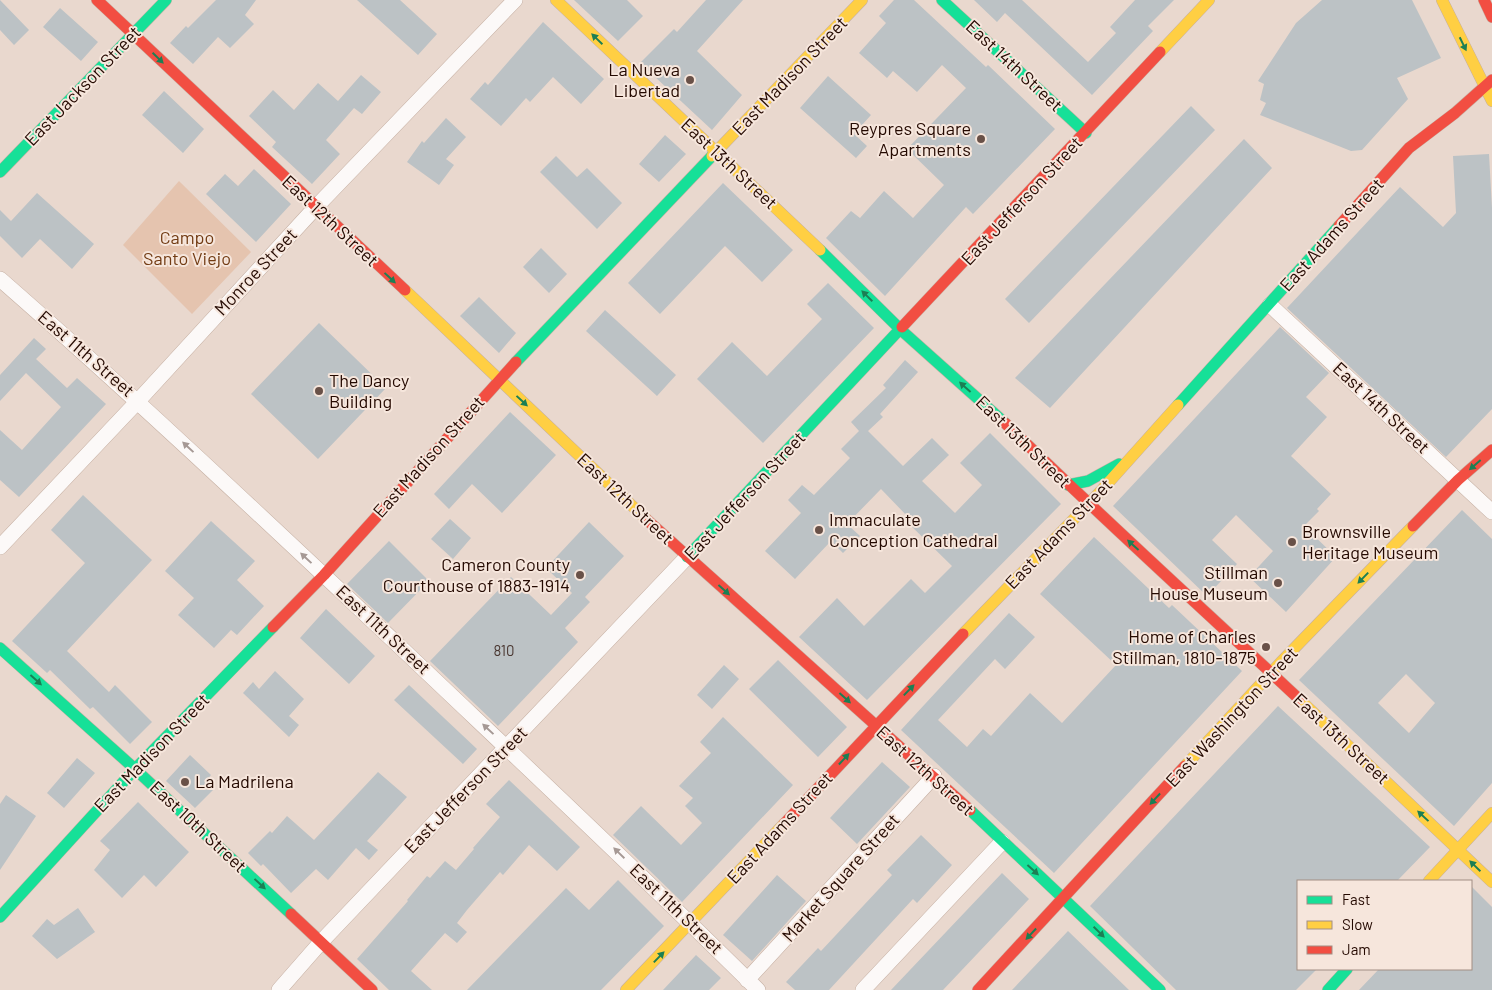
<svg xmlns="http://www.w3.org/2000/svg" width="1492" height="990" font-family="Barlow,sans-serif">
<rect width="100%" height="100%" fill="#e9d8ce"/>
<path fill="#e5c4af" d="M 179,181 L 251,252 L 192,314 L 123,245 Z"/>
<path fill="#bcc2c5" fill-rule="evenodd" d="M 0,0 L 29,30 L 14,45 L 0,30 Z
M 216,0 L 256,0 L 245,15 L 254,24 L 230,48 L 218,37 L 193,64 L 170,43 L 186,26 L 188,28 Z
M 357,0 L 400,0 L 437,34 L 418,55 Z
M 574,0 L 627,0 L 643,16 L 618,41 Z
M 706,0 L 743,0 L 697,51 L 742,95 L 712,130 L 640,63 L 674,29 L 677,32 Z
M 894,0 L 914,0 L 986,67 L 988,65 L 1055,129 L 973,214 L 966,207 L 885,296 L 826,238 L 851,211 L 860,218 L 884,191 L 913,218 L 944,185 L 907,149 L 966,88 L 942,65 L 917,92 L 893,71 L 887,78 L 859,53 L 886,23 L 879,16 Z
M 974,0 L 1022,0 L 1088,62 L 1116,33 L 1110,27 L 1135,0 L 1174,0 L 1148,26 L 1153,31 L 1092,95 L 1005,13 L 997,22 Z
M 1322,0 L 1412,0 L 1441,58 L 1397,78 L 1408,99 L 1362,150 L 1351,151 L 1341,147 L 1260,115 L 1266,103 L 1260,100 L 1264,84 L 1258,81 L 1296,23 Z
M 60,8 L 98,42 L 81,61 L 43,27 Z
M 543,22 L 604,79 L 581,104 L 553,77 L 530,102 L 526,98 L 501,126 L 470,99 L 485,82 L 488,85 Z
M 361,75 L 381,92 L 362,114 L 354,108 L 326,140 L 340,154 L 312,184 L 272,147 L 276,142 L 249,116 L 273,90 L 294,110 L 318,83 L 338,101 Z
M 828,76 L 871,115 L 854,134 L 867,146 L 856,158 L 800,108 Z
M 164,91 L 204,129 L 183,153 L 142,115 Z
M 1191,106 L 1215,130 L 1029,323 L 1005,299 Z
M 446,118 L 466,137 L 446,159 L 454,165 L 439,185 L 407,162 L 422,141 L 424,143 Z
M 665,135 L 686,154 L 659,182 L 639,164 Z
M 1244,139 L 1272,168 L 1050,408 L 1015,378 Z
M 1489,154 L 1492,208 L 1492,409 L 1446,457 L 1287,308 L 1400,187 L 1443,227 L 1456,213 L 1453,156 Z
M 556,156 L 577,177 L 587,168 L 622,203 L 597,229 L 540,172 Z
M 254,169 L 291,204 L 256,242 L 206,194 L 225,174 L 238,186 Z
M 723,183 L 793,250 L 762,282 L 725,246 L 660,314 L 628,283 Z
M 37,193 L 94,244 L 72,269 L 40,239 L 22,258 L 0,236 L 0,210 L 11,221 Z
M 541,248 L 567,274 L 549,293 L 523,267 Z
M 828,283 L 874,328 L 763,443 L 697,379 L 732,342 L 767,376 L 822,319 L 807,304 Z
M 479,297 L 516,333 L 499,353 L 460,316 Z
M 605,310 L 676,375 L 657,396 L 586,331 Z
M 319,323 L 386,388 L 318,459 L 251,394 Z
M 1280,327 L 1329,373 L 1306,397 L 1327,417 L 1291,456 L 1331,494 L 1317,509 L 1319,511 L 1304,526 L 1336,557 L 1286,612 L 1249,577 L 1273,551 L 1236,515 L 1212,540 L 1237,564 L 1207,596 L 1113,506 Z
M 34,338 L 46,349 L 36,359 L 67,388 L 77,378 L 106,404 L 19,497 L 0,480 L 0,430 L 22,450 L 61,407 L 26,373 L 0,401 L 0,375 Z
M 905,360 L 918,372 L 880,414 L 883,417 L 868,431 L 903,466 L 932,438 L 949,455 L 922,481 L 955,513 L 982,485 L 960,463 L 990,433 L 1061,504 L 867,700 L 799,637 L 837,598 L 864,626 L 911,579 L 925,593 L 952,566 L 906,521 L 909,518 L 881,489 L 847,524 L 860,536 L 843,553 L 831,541 L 795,579 L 765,551 L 801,513 L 788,500 L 802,485 L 814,495 L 850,458 L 841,449 L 859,431 L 851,422 L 886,388 L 883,385 Z
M 510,412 L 556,455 L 502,513 L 472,484 L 449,509 L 434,494 Z
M 83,495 L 152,560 L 67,651 L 109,692 L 115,685 L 152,722 L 130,744 L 93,707 L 90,709 L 50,670 L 47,673 L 12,641 L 85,563 L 51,530 Z
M 1462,510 L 1492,539 L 1492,783 L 1454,826 L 1299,680 ZM 1406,674 L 1435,703 L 1409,733 L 1378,703 Z
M 450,519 L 471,538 L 453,559 L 431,539 Z
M 211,521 L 255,561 L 237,580 L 264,606 L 237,635 L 231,630 L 214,648 L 178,615 L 194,598 L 165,571 Z
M 589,522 L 624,556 L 585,597 L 590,602 L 565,628 L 578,642 L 498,726 L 430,661 L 511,577 L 551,615 L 572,593 L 546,568 Z
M 1094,537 L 1169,608 L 1172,605 L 1242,671 L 1054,873 L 901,730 L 1009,613 L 1035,637 L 1005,669 L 995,659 L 938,720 L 967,747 L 983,729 L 991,736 L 1030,693 L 1062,723 L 1116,665 L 1040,594 Z
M 389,541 L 429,581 L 388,623 L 347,584 Z
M 326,609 L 375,656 L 349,684 L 300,638 Z
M 778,660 L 847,727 L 818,757 L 749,689 Z
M 724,665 L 739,679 L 712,709 L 697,695 Z
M 275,671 L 304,699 L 289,716 L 299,725 L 289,737 L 243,693 L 253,682 L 259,689 Z
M 409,685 L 477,749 L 463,764 L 394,700 Z
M 1278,706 L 1430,847 L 1397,881 L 1298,881 L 1298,969 L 1317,969 L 1296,990 L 1176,990 L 1090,906 Z
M 723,717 L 793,785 L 682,902 L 613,835 L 641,806 L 681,845 L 702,823 L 685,806 L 693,798 L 679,786 L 711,753 L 700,742 Z
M 190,755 L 211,775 L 205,782 L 213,790 L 195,808 L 166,781 Z
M 77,758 L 95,773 L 64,808 L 47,793 Z
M 882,762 L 910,787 L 857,844 L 830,818 Z
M 378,772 L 407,797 L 367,841 L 378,850 L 369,860 L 356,848 L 328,880 L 316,869 L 291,893 L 263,864 L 261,866 L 248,853 L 270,831 L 272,833 L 287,816 L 314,840 Z
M 509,780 L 580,847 L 557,871 L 529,845 L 503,875 L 500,872 L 467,910 L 457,923 L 467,932 L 457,943 L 445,933 L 411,971 L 432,990 L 389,990 L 357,959 L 408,901 L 407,900 L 427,876 L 430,878 L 445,861 L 456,870 L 474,849 L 473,848 L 500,817 L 486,804 Z
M 6,795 L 36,816 L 0,870 L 0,804 Z
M 138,802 L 189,852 L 156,887 L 144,875 L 122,898 L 94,870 L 110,850 L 100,841 Z
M 921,835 L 952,865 L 917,903 L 913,899 L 829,990 L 795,990 L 786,982 L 818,948 L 821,951 L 892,875 L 887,870 Z
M 1002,873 L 1029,899 L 943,990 L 891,990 Z
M 777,875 L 806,901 L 752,961 L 723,935 Z
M 618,880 L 664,926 L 601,990 L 467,990 L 566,888 L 589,910 Z
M 1471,886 L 1492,907 L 1492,990 L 1359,990 L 1379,969 L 1471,969 Z
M 78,908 L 95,932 L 57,959 L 32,936 L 47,919 L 54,925 Z
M 1068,931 L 1129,990 L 1012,990 Z
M 696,955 L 721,978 L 709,990 L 663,990 Z"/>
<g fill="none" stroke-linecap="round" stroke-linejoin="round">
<defs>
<path id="street" d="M 0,279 C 135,397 265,520 396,643 C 517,758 639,872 758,990
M 1270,305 L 1492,512
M 0,547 L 138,401 L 315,208 L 515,0
M 747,980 L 934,776
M 279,990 L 321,942 L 687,557
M 863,990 L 1002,842"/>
<path id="fast" d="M 942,0 L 1086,133
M 0,172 L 166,0
M 820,250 L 901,330 L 1005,423
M 516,362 L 712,156
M 1178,405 L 1339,226
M 1068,485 L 1088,481 L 1119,464
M 687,557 L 902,327
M 0,648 L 135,769 L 291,914
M 970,810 L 1160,990
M 0,917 L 135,769 L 273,627
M 1328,990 L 1347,969"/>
<path id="slow" d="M 556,0 L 820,250
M 1442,0 L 1492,101
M 1160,52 L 1209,0
M 712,156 L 862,0
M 405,290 L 646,519
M 963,634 L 1100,492 L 1178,405
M 1299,699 L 1492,882
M 1185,766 L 1281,662 L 1413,526
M 1429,881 L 1492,813
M 626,990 L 784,824"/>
<path id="jam" d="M 97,0 L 405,290
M 1484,0 L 1492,17
M 1339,226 L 1409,148 L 1455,113 L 1492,80
M 902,327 L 1160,52
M 1005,423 C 1101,517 1201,607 1299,699
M 646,519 L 970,810
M 1413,526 L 1458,480 L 1492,450
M 273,627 L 324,575 L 516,362
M 784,824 L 963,634
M 291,914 L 372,990
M 978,990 L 1185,766"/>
</defs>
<use href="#street" stroke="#c5afa2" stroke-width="16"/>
<use href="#fast" stroke="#c5afa2" stroke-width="12"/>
<use href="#slow" stroke="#c5afa2" stroke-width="12"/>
<use href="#jam" stroke="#c5afa2" stroke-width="12"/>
<use href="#street" stroke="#fcf9f8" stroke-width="15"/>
<use href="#fast" stroke="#16e098" stroke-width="11"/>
<use href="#slow" stroke="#ffcf43" stroke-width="11"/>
<use href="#jam" stroke="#f24e42" stroke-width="11"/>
</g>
<defs><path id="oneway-solid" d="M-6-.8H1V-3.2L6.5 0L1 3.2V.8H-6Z" transform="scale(1.25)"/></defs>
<g fill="#1c7f54">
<use href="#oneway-solid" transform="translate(597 39) rotate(-136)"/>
<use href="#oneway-solid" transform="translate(1463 44) rotate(64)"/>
<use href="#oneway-solid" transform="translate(158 58) rotate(44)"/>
<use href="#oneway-solid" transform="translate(390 278) rotate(43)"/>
<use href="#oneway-solid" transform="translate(867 296) rotate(-135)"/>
<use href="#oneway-solid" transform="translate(965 387) rotate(-138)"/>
<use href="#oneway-solid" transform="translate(522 401) rotate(43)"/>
<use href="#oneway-solid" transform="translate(1475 465) rotate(139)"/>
<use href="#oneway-solid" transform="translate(1133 545) rotate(-138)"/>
<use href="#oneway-solid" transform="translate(1363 578) rotate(134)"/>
<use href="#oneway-solid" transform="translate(724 590) rotate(42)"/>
<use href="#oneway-solid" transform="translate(36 680) rotate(42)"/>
<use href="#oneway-solid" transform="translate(909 690) rotate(-46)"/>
<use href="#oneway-solid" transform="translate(845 698) rotate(42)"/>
<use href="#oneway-solid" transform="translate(844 759) rotate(-47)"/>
<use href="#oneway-solid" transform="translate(1155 799) rotate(133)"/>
<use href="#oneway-solid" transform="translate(1423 816) rotate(-137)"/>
<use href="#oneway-solid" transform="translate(1475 866) rotate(-136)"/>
<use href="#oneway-solid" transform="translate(1033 870) rotate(42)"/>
<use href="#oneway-solid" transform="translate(260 884) rotate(43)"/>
<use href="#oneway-solid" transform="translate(1099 932) rotate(44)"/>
<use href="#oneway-solid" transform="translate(1031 934) rotate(133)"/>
<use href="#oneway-solid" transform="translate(659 957) rotate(-46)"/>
</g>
<g fill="#a69995">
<use href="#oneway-solid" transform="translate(188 447) rotate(-137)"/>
<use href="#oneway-solid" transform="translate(306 558) rotate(-137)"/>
<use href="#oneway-solid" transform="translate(488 729) rotate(-137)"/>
<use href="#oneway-solid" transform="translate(619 853) rotate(-136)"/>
</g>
<g fill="#695148" stroke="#f6e6dc" stroke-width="2">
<circle cx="690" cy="80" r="5"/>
<circle cx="981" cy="139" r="5"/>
<circle cx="319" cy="391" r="5"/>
<circle cx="819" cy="530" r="5"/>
<circle cx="1292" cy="542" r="5"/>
<circle cx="580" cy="575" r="5"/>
<circle cx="1278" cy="583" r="5"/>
<circle cx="1266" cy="647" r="5"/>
<circle cx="185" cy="782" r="5"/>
</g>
<g text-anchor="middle" stroke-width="4" stroke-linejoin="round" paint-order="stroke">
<g font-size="15" fill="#4a3731">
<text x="504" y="656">810</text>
</g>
<g font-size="18" fill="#240900" stroke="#f6e6dc">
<text transform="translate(1014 66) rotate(43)" y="6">East 14th Street</text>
<text transform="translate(790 76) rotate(-46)" y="6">East Madison Street</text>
<text transform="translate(83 86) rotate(-46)" y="6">East Jackson Street</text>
<text transform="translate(729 164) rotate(43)" y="6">East 13th Street</text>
<text transform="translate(1022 201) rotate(-47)" y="6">East Jefferson Street</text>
<text transform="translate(330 221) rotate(43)" y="6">East 12th Street</text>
<text transform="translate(1332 235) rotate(-48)" y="6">East Adams Street</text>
<text transform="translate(256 272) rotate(-47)" y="6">Monroe Street</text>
<text transform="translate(86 354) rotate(41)" y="6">East 11th Street</text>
<text transform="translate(1381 408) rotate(43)" y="6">East 14th Street</text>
<text transform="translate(1023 442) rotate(44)" y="6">East 13th Street</text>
<text transform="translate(429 457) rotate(-48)" y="6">East Madison Street</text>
<text transform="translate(745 496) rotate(-47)" y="6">East Jefferson Street</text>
<text transform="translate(625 499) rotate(43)" y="6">East 12th Street</text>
<text transform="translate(1059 534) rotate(-46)" y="6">East Adams Street</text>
<text transform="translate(383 630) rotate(43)" y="6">East 11th Street</text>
<text transform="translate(1232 717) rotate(-47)" y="6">East Washington Street</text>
<text transform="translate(1341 739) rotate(43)" y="6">East 13th Street</text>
<text transform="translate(152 753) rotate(-46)" y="6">East Madison Street</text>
<text transform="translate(925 771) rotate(42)" y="6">East 12th Street</text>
<text transform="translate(466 790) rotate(-46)" y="6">East Jefferson Street</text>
<text transform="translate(198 827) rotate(43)" y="6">East 10th Street</text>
<text transform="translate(780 828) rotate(-47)" y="6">East Adams Street</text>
<text transform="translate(841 878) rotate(-48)" y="6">Market Square Street</text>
<text transform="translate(676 909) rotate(44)" y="6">East 11th Street</text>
</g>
<g font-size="18" fill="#240900" stroke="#f6e6dc" text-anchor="end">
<text x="680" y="76">La Nueva<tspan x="680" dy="21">Libertad</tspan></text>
<text x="971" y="135">Reypres Square<tspan x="971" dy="21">Apartments</tspan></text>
<text x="329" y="387" text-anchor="start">The Dancy<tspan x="329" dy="21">Building</tspan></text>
<text x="829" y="526" text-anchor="start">Immaculate<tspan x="829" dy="21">Conception Cathedral</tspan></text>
<text x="1302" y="538" text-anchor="start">Brownsville<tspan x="1302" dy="21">Heritage Museum</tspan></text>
<text x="570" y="571">Cameron County<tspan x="570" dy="21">Courthouse of 1883-1914</tspan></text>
<text x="1268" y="579">Stillman<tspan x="1268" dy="21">House Museum</tspan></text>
<text x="1256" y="643">Home of Charles<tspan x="1256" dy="21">Stillman, 1810-1875</tspan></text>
<text x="195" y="788" text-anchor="start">La Madrilena</text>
</g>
<g font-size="18" fill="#723b13" stroke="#f6e6dc">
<text x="187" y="244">Campo<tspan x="187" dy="21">Santo Viejo</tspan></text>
</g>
</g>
<rect x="1297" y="880" width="175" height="90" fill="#f6e6dc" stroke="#a28e84"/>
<rect x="1307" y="896" width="25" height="8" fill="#16e098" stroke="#a28e84"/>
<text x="1342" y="905" font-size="15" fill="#240900">Fast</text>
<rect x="1307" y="921" width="25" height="8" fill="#ffcf43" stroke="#a28e84"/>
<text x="1342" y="930" font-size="15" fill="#240900">Slow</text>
<rect x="1307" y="946" width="25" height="8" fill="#f24e42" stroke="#a28e84"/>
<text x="1342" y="955" font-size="15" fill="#240900">Jam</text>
</svg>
